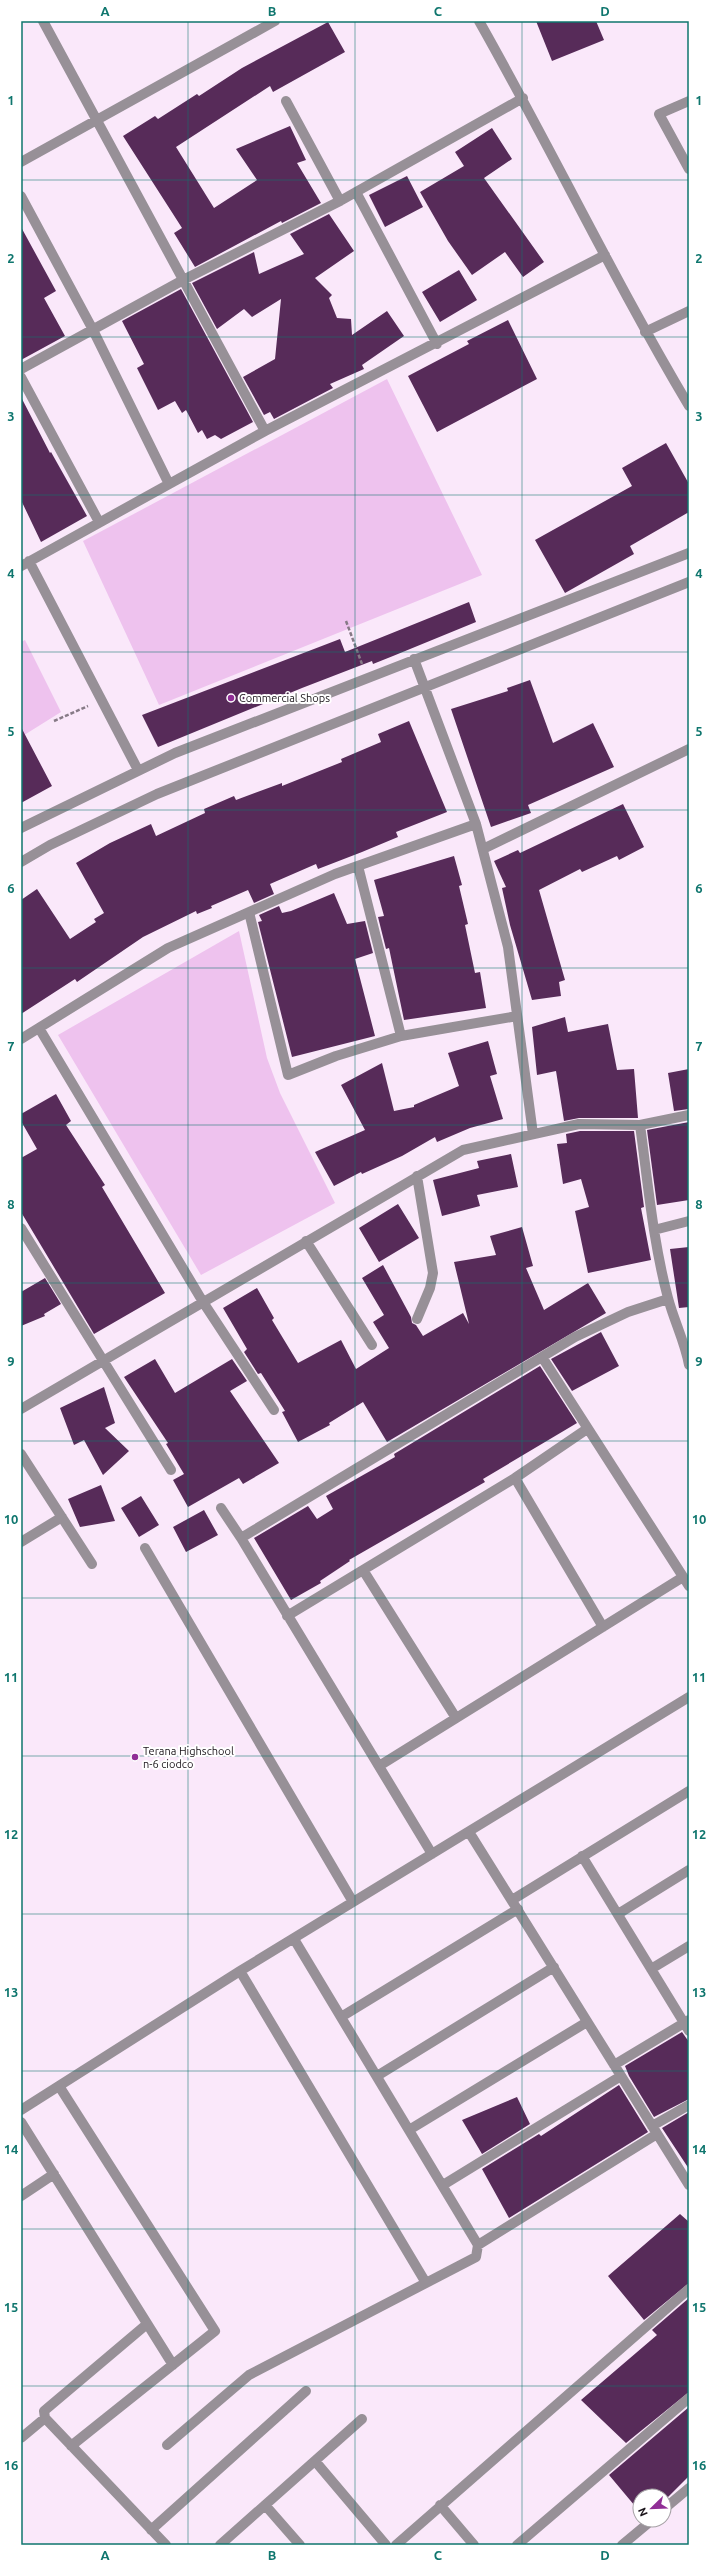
<svg xmlns="http://www.w3.org/2000/svg" width="710" height="2566" font-family="Ubuntu,sans-serif">
<rect width="100%" height="100%" fill="#fae8fa"/>
<path fill="#eec2ee" d="M 387,379 L 482,575 L 159,705 L 83,541 Z
M 25,640 L 61,712 L 21,737 L 21,642 Z
M 239,931 L 267,1058 L 280,1093 L 335,1203 L 201,1275 L 58,1035 Z"/>
<path fill="#572b59" d="M 536,21 L 596,21 L 604,40 L 552,61 Z
M 328,22 L 345,52 L 273,92 L 270,86 L 176,147 L 214,208 L 257,180 L 236,149 L 290,126 L 306,160 L 297,163 L 321,203 L 282,223 L 281,221 L 195,267 L 174,233 L 182,228 L 123,136 L 155,116 L 158,119 L 197,94 L 199,96 L 242,68 Z
M 492,128 L 512,159 L 484,178 L 544,262 L 523,277 L 505,252 L 472,275 L 448,241 L 420,192 L 464,166 L 455,152 Z
M 407,176 L 423,207 L 385,227 L 369,195 Z
M 329,214 L 354,251 L 315,278 L 332,295 L 329,298 L 337,318 L 351,319 L 352,335 L 387,311 L 404,336 L 362,365 L 364,369 L 330,384 L 333,388 L 274,419 L 270,412 L 264,415 L 243,377 L 275,359 L 281,299 L 252,317 L 244,309 L 217,329 L 192,283 L 254,252 L 259,274 L 304,254 L 290,234 Z
M 21,227 L 56,291 L 44,298 L 65,336 L 21,360 Z
M 459,270 L 477,300 L 440,322 L 422,292 Z
M 181,289 L 253,422 L 221,439 L 215,435 L 207,439 L 202,430 L 198,433 L 186,410 L 182,413 L 175,401 L 158,410 L 137,368 L 144,364 L 122,321 Z
M 508,320 L 537,379 L 437,432 L 408,376 L 469,344 L 467,341 Z
M 21,397 L 50,453 L 51,452 L 87,516 L 41,542 L 21,500 Z
M 666,443 L 689,484 L 689,512 L 630,546 L 634,554 L 565,593 L 535,540 L 632,486 L 622,468 Z
M 469,602 L 476,622 L 393,656 L 373,664 L 372,661 L 302,688 L 158,747 L 142,715 L 340,639 L 345,652 Z
M 530,680 L 553,743 L 593,723 L 614,767 L 528,805 L 531,813 L 491,827 L 451,709 L 508,691 L 507,688 Z
M 409,721 L 447,812 L 396,832 L 398,837 L 362,852 L 318,869 L 316,864 L 270,884 L 274,894 L 254,903 L 248,890 L 211,906 L 212,908 L 197,914 L 196,911 L 143,937 L 77,982 L 75,979 L 21,1014 L 21,900 L 37,889 L 70,939 L 96,922 L 94,919 L 104,913 L 76,863 L 110,843 L 151,824 L 156,836 L 205,813 L 204,809 L 234,796 L 236,800 L 282,783 L 282,786 L 342,762 L 341,759 L 381,742 L 378,734 Z
M 21,727 L 52,786 L 21,803 Z
M 623,804 L 644,847 L 619,860 L 617,856 L 582,872 L 580,869 L 539,890 L 565,980 L 559,982 L 561,996 L 532,1000 L 510,925 L 502,888 L 506,887 L 494,861 L 518,850 L 520,853 Z
M 454,856 L 462,885 L 459,886 L 468,924 L 465,925 L 475,973 L 480,972 L 486,1008 L 404,1020 L 389,948 L 386,949 L 378,917 L 384,916 L 374,880 Z
M 334,893 L 347,924 L 365,921 L 373,953 L 355,959 L 375,1036 L 292,1057 L 258,922 L 262,921 L 259,915 L 279,906 L 282,913 L 291,911 Z
M 565,1017 L 568,1032 L 608,1024 L 617,1070 L 634,1069 L 638,1118 L 579,1118 L 564,1121 L 556,1071 L 537,1075 L 532,1027 Z
M 488,1041 L 497,1074 L 490,1076 L 503,1119 L 470,1128 L 437,1142 L 435,1137 L 402,1156 L 362,1174 L 361,1172 L 334,1186 L 315,1152 L 365,1130 L 341,1085 L 382,1063 L 394,1111 L 414,1107 L 414,1105 L 459,1086 L 448,1053 Z
M 689,1069 L 689,1109 L 674,1111 L 668,1073 Z
M 56,1094 L 71,1121 L 66,1125 L 105,1185 L 102,1187 L 165,1293 L 94,1334 L 21,1212 L 21,1158 L 37,1149 L 21,1121 L 21,1114 Z
M 689,1122 L 689,1200 L 657,1205 L 647,1130 Z
M 580,1131 L 634,1131 L 644,1207 L 641,1208 L 651,1260 L 588,1273 L 575,1211 L 589,1207 L 581,1179 L 563,1184 L 557,1144 L 567,1143 L 566,1134 Z
M 511,1154 L 518,1187 L 477,1195 L 480,1206 L 442,1216 L 433,1180 L 479,1168 L 477,1161 Z
M 398,1204 L 419,1238 L 379,1262 L 359,1228 Z
M 522,1227 L 533,1266 L 526,1268 L 544,1310 L 588,1283 L 606,1313 L 387,1442 L 363,1402 L 329,1423 L 330,1425 L 298,1442 L 282,1412 L 285,1411 L 261,1373 L 258,1374 L 244,1352 L 247,1349 L 223,1308 L 257,1288 L 274,1318 L 272,1320 L 298,1363 L 341,1340 L 356,1369 L 389,1348 L 373,1322 L 384,1315 L 362,1278 L 383,1265 L 411,1317 L 412,1323 L 416,1325 L 423,1336 L 463,1313 L 469,1324 L 454,1262 L 496,1255 L 490,1236 Z
M 689,1247 L 689,1307 L 679,1308 L 670,1249 Z
M 45,1278 L 61,1304 L 44,1314 L 45,1316 L 21,1326 L 21,1292 Z
M 601,1332 L 619,1366 L 572,1391 L 551,1359 Z
M 155,1359 L 175,1393 L 232,1359 L 247,1381 L 230,1391 L 279,1463 L 243,1484 L 239,1478 L 188,1507 L 173,1480 L 184,1474 L 166,1444 L 168,1443 L 124,1377 Z
M 540,1366 L 577,1423 L 483,1479 L 485,1482 L 349,1560 L 350,1561 L 320,1581 L 321,1583 L 291,1600 L 254,1538 L 308,1506 L 317,1519 L 333,1509 L 326,1496 L 395,1457 L 394,1454 Z
M 104,1387 L 115,1423 L 105,1428 L 129,1451 L 103,1475 L 84,1440 L 74,1445 L 60,1408 Z
M 101,1485 L 115,1521 L 80,1527 L 68,1499 Z
M 141,1496 L 159,1525 L 139,1537 L 121,1508 Z
M 204,1510 L 218,1535 L 186,1552 L 173,1527 Z
M 682,2032 L 689,2042 L 689,2099 L 654,2117 L 629,2076 L 625,2066 Z
M 619,2085 L 648,2132 L 509,2218 L 482,2169 L 539,2134 L 541,2136 Z
M 517,2097 L 530,2124 L 482,2154 L 462,2120 Z
M 689,2112 L 689,2169 L 662,2128 Z
M 680,2214 L 689,2222 L 689,2283 L 644,2320 L 608,2276 Z
M 689,2298 L 689,2392 L 626,2443 L 581,2400 L 657,2335 L 652,2330 Z
M 689,2407 L 689,2476 L 664,2501 L 664,2496 L 640,2496 L 640,2512 L 609,2475 Z"/>
<g fill="none" stroke-linecap="round" stroke-linejoin="round">
<path stroke="#867a86" stroke-width="2.5" stroke-dasharray="4 2" stroke-linecap="butt" d="M 346,621 L 362,664
M 54,721 L 88,706"/>
<path stroke="#979097" stroke-width="10" d="M 43,21 L 265,431
M 479,21 C 551,148 614,280 689,406
M 286,101 L 340,201
M 689,101 L 659,114 L 689,169
M 21,162 L 275,21
M 356,192 L 437,344
M 21,196 L 92,328 L 169,484
M 645,332 L 689,311
M 21,369 L 185,279 L 340,201 L 523,98
M 21,377 L 99,522
M 29,561 L 138,770
M 21,566 L 265,431 L 605,255
M 414,659 L 476,824 L 508,947 L 533,1134
M 21,828 L 175,753 L 689,553
M 483,849 L 689,749
M 21,862 L 50,845 L 157,794 L 689,582
M 358,866 L 401,1036
M 249,912 L 288,1075 L 336,1056 L 401,1036 L 517,1016
M 39,1028 L 203,1302 L 274,1410
M 21,1039 L 168,948 L 335,874 L 476,824
M 640,1125 C 648,1183 653,1242 668,1298 C 674,1321 685,1342 689,1365
M 417,1176 L 433,1273 L 430,1288 L 417,1319
M 21,1228 L 171,1470
M 654,1230 L 689,1221
M 306,1241 L 372,1345
M 542,1357 L 689,1586
M 21,1409 L 463,1150 L 579,1124 L 640,1125 L 689,1115
M 21,1454 L 92,1564
M 515,1478 L 603,1627
M 221,1508 L 241,1538 L 432,1854
M 241,1538 L 575,1337 L 628,1312 L 668,1299
M 21,1542 L 62,1517
M 145,1548 L 353,1902
M 363,1570 L 456,1718
M 287,1616 L 515,1478 L 587,1429
M 379,1766 L 683,1577
M 469,1832 L 689,2185
M 582,1856 L 689,2031
M 512,1900 L 689,1791
M 618,1914 L 689,1870
M 651,1969 L 689,1946
M 240,1971 L 426,2283
M 341,2017 L 518,1909
M 614,2065 L 689,2020
M 377,2076 L 554,1967
M 59,2086 L 215,2331 L 71,2446
M 21,2110 L 240,1971 L 689,1697
M 21,2122 L 173,2365
M 652,2126 L 689,2105
M 409,2130 L 587,2022
M 443,2185 L 621,2076
M 21,2196 L 54,2174
M 478,2245 L 657,2134
M 45,2418 L 44,2411 L 147,2324
M 21,2438 L 45,2418 L 166,2545
M 167,2445 L 249,2375 L 476,2257 L 478,2245 L 294,1939
M 315,2461 L 386,2545
M 265,2505 L 300,2545
M 440,2505 L 474,2545
M 664,2509 L 689,2488
M 151,2530 L 306,2391
M 220,2545 L 362,2419
M 396,2545 L 689,2289
M 517,2545 L 689,2398
M 622,2545 L 652,2520"/>
</g>
<path fill="none" stroke="#0f766e" stroke-width="1" stroke-opacity="0.55" d="M 188,21 L 188,2545M 355,21 L 355,2545M 522,21 L 522,2545M 21,180 L 689,180M 21,337 L 689,337M 21,495 L 689,495M 21,652 L 689,652M 21,810 L 689,810M 21,968 L 689,968M 21,1125 L 689,1125M 21,1283 L 689,1283M 21,1441 L 689,1441M 21,1598 L 689,1598M 21,1756 L 689,1756M 21,1914 L 689,1914M 21,2071 L 689,2071M 21,2229 L 689,2229M 21,2386 L 689,2386"/>
<g fill="#902e96" stroke="#fff" stroke-width="1.5">
<circle cx="231" cy="698" r="4"/>
<circle cx="135" cy="1757" r="4"/>
</g>
<g text-anchor="middle" stroke-width="4" stroke-linejoin="round" paint-order="stroke">
<g font-size="11" fill="#1b151b" stroke="#fff" text-anchor="start">
<text x="239" y="702">Commercial Shops</text>
<text x="143" y="1755">Terana Highschool<tspan x="143" dy="13">n-6 ciodco</tspan></text>
</g>
</g>
<rect width="710" height="2566" fill="none" stroke="#ffffff" stroke-width="44"/>
<g transform="translate(652 2508) rotate(247)"><circle r="19" fill="#ffffff" stroke="#a4a1a4"/>
<path d="M0-3L7 15L0 10L-7 15Z" fill="#902e96"/>
<text y="-6" font-size="11" font-weight="bold" text-anchor="middle" fill="#1b151b">N</text>
</g>
<rect x="22" y="22" width="666" height="2522" fill="none" stroke="#0f766e" stroke-width="1.5"/>
<g font-size="13" text-anchor="middle" font-weight="bold" fill="#0f766e">
<text x="105" y="16">A</text>
<text x="272" y="16">B</text>
<text x="438" y="16">C</text>
<text x="605" y="16">D</text>
<text x="11" y="105">1</text>
<text x="699" y="105">1</text>
<text x="11" y="263">2</text>
<text x="699" y="263">2</text>
<text x="11" y="421">3</text>
<text x="699" y="421">3</text>
<text x="11" y="578">4</text>
<text x="699" y="578">4</text>
<text x="11" y="736">5</text>
<text x="699" y="736">5</text>
<text x="11" y="893">6</text>
<text x="699" y="893">6</text>
<text x="11" y="1051">7</text>
<text x="699" y="1051">7</text>
<text x="11" y="1209">8</text>
<text x="699" y="1209">8</text>
<text x="11" y="1366">9</text>
<text x="699" y="1366">9</text>
<text x="11" y="1524">10</text>
<text x="699" y="1524">10</text>
<text x="11" y="1682">11</text>
<text x="699" y="1682">11</text>
<text x="11" y="1839">12</text>
<text x="699" y="1839">12</text>
<text x="11" y="1997">13</text>
<text x="699" y="1997">13</text>
<text x="11" y="2154">14</text>
<text x="699" y="2154">14</text>
<text x="11" y="2312">15</text>
<text x="699" y="2312">15</text>
<text x="11" y="2470">16</text>
<text x="699" y="2470">16</text>
<text x="105" y="2560">A</text>
<text x="272" y="2560">B</text>
<text x="438" y="2560">C</text>
<text x="605" y="2560">D</text>
</g>
</svg>
